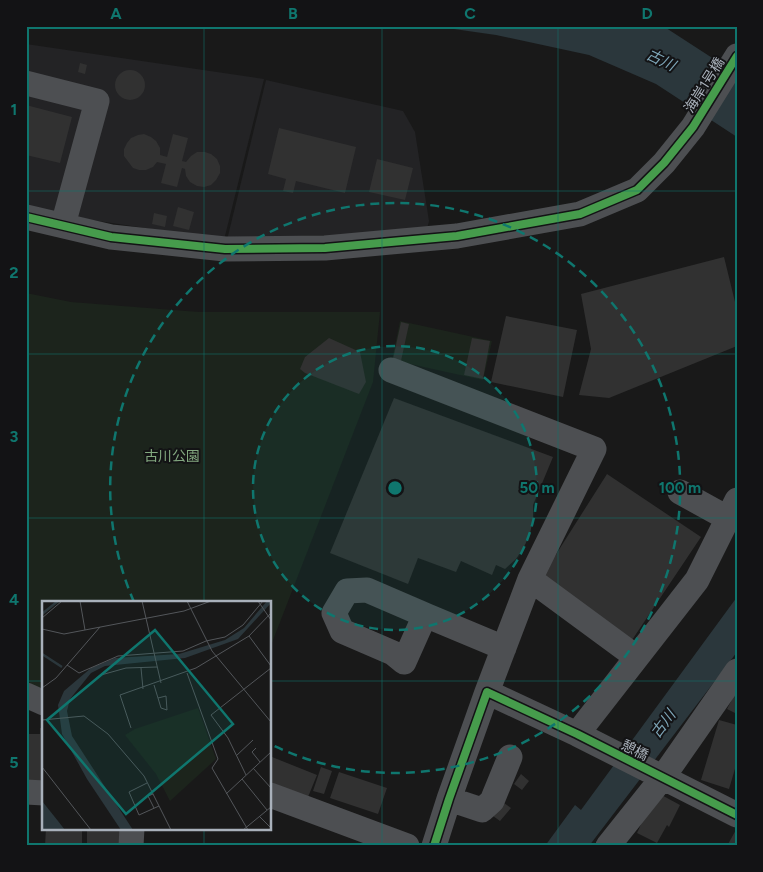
<svg xmlns="http://www.w3.org/2000/svg" width="763" height="872" font-family="Figtree,'Noto Sans JP',sans-serif">
<rect width="100%" height="100%" fill="#191919"/>
<path fill="#232325" d="M 26,44 L 264,79 L 224,240 L 26,210 Z
M 266,80 L 403,111 L 415,132 L 429,221 L 427,229 L 267,242 L 227,240 Z"/>
<path fill="#1c241c" d="M 26,293 L 71,302 L 199,312 L 380,312 L 373,382 L 270,648 L 270,602 L 44,602 L 44,695 L 26,686 Z
M 400,321 L 492,341 L 483,380 L 392,360 Z"/>
<path fill="#2b373c" d="M 433,26 L 663,26 L 737,74 L 737,137 L 656,84 L 589,55 L 496,35 Z
M 737,597 L 737,652 L 589,846 L 545,846 L 575,805 L 581,810 Z"/>
<path fill="#313131" d="M 80,63 L 87,65 L 85,74 L 78,72 Z
M115 85a15 15 0 1 1 30 0a15 15 0 1 1-30 0Z
M 26,105 L 72,117 L 60,163 L 26,155 Z
M 279,128 L 356,147 L 345,193 L 296,181 L 293,193 L 283,191 L 286,179 L 268,174 Z
M 144,134 L 151,137 L 156,141 L 160,148 L 160,155 L 167,157 L 173,134 L 188,138 L 182,161 L 186,162 L 191,156 L 197,152 L 205,152 L 211,154 L 217,159 L 220,166 L 220,173 L 216,180 L 211,185 L 204,187 L 197,186 L 190,182 L 186,176 L 185,169 L 182,168 L 177,187 L 161,183 L 166,164 L 157,162 L 153,167 L 146,170 L 139,170 L 133,168 L 124,156 L 124,149 L 127,143 L 131,138 L 138,135 Z
M 377,159 L 413,168 L 405,200 L 369,192 Z
M 178,207 L 194,212 L 189,230 L 173,226 Z
M 154,213 L 167,216 L 165,227 L 152,224 Z
M 724,257 L 737,310 L 737,346 L 609,398 L 579,395 L 591,349 L 581,294 Z
M 506,316 L 577,330 L 563,397 L 491,382 Z
M 401,322 L 409,324 L 401,361 L 393,359 Z
M 329,338 L 360,352 L 366,382 L 359,394 L 305,373 L 300,369 L 305,357 Z
M 472,338 L 490,341 L 483,379 L 464,375 Z
M 394,398 L 553,457 L 533,505 L 533,519 L 530,534 L 524,547 L 516,559 L 505,569 L 496,565 L 492,575 L 461,561 L 456,572 L 418,558 L 408,584 L 330,553 Z
M 607,474 L 701,537 L 630,643 L 541,578 Z
M 737,690 L 737,714 L 727,709 Z
M 719,720 L 737,725 L 737,762 L 729,789 L 701,780 Z
M 40,728 L 44,728 L 44,785 L 26,784 L 26,760 L 28,760 L 28,747 L 26,747 L 26,734 L 40,734 Z
M 272,757 L 317,775 L 308,797 L 270,782 L 270,761 Z
M 321,767 L 332,771 L 324,794 L 313,791 Z
M 339,772 L 387,788 L 378,814 L 330,798 Z
M 521,774 L 529,781 L 522,790 L 514,784 Z
M 656,792 L 680,805 L 669,827 L 667,825 L 657,843 L 637,833 Z
M 504,803 L 511,808 L 500,821 L 493,816 Z
M 46,828 L 72,828 L 72,831 L 82,831 L 82,846 L 45,846 Z
M 87,828 L 128,828 L 124,846 L 87,846 Z
M 737,828 L 737,846 L 727,846 Z"/>
<g fill="none" stroke-linecap="round" stroke-linejoin="round">
<path stroke="#4d4f52" stroke-width="25" d="M 26,83 L 97,101 L 63,225
M 26,217 L 111,237 L 225,249 L 325,248 L 457,236 L 580,214 L 637,190 L 664,163 L 693,127 L 737,56
M 391,370 L 594,449 L 530,579 L 487,692 L 449,799 L 434,846
M 680,492 L 729,519
M 530,579 L 636,657
M 425,615 L 367,590 L 347,591 L 334,613 L 342,631 L 393,653 L 404,662 L 425,615 L 504,648
M 487,692 L 577,734 L 737,815
M 26,695 L 44,703
M 577,734 L 697,580 L 737,500
M 26,792 L 44,793
M 270,795 L 407,846
M 449,799 L 482,810 L 492,801 L 510,757
M 131,846 L 132,828
M 608,846 L 663,777 L 737,671"/>
<defs>
<path id="cycleway" d="M 26,217 L 111,237 L 225,249 L 325,248 L 457,236 L 580,214 L 637,190 L 664,163 L 693,127 L 737,56
M 434,846 L 449,799 L 487,692 L 577,734 L 737,815"/>
</defs>
<use href="#cycleway" stroke="#131315" stroke-width="11"/>
<use href="#cycleway" stroke="#469c4c" stroke-width="8"/>
</g>
<path fill="none" stroke="#0f766e" stroke-width="1" stroke-opacity="0.55" d="M 204,26 L 204,602M 382,26 L 382,846M 558,26 L 558,846M 26,191 L 737,191M 26,354 L 737,354M 26,518 L 737,518M 26,681 L 44,681M 270,681 L 737,681M 204,828 L 204,846"/>
<circle cx="395" cy="488" r="142" fill="#0f766e" fill-opacity=".12"/>
<g fill="none" stroke="#0f766e" stroke-width="2.5" stroke-dasharray="9 6">
<circle cx="395" cy="488" r="142"/>
<path d="M134 602A285 285 0 1 1 270 744"/>
</g>
<g text-anchor="middle" stroke-width="4" stroke-linejoin="round" paint-order="stroke">
<g font-size="14" fill="#a9b1bb" stroke="#131315">
<text transform="translate(704 85) rotate(-58)" y="5">海岸1号橋</text>
<text transform="translate(635 750) rotate(26)" y="5">憩橋</text>
</g>
<g font-size="14" fill="#82a77f" stroke="#131315">
<text x="172" y="461">古川公園</text>
</g>
<g font-size="15" font-style="italic" fill="#7ea6b8" stroke="#131315">
<text transform="translate(661 60) rotate(26)" y="5">古川</text>
<text transform="translate(663 724) rotate(-53)" y="5">古川</text>
</g>
</g>
<g transform="translate(42 601)">
<rect width="229" height="229" fill="#191919"/>
<path d="M 156,107 L 174,158 L 128,200 L 114,173 L 83,134 L 93,128 Z" fill="#1c241c"/>
<path d="M 225,0 L 229,2 L 196,38 L 143,57 L 63,65 L 49,72 L 28,98 L 25,110 L 30,135 L 91,229 L 79,229 L 45,178 L 20,133 L 16,104 L 22,90 L 49,67 L 73,57 L 137,53 L 183,39 L 202,27 ZM 0,200 L 16,220 L 23,229 L 0,229 Z" fill="#2b373c"/>
<path fill="none" stroke="#2b373c" stroke-width="2.5" d="M 0,13 L 16,0M 0,53 L 20,66"/>
<path fill="none" stroke="#53565a" stroke-width="1" d="M 38,0 L 43,29M 100,0 L 119,82M 145,0 L 170,50 L 229,121M 216,0 L 229,19M 0,17 L 20,0M 0,28 L 22,33 L 142,10 L 169,0M 207,35 L 229,65M 25,64 L 37,72 L 76,55 L 141,50 L 164,40 L 183,36 L 201,24 L 221,0M 99,67 L 101,88M 145,72 L 176,158 L 170,167 L 206,229M 59,74 L 84,67 L 115,66M 112,84 L 116,97 L 124,95 L 125,109 L 119,107 L 116,97M 0,87 L 14,77 L 58,26M 0,119 L 42,115 L 66,133 L 102,175 L 129,229M 89,127 L 78,94 L 154,67 L 207,35 L 229,12M 214,147 L 210,151 L 218,161M 194,155 L 211,139M 0,166 L 49,229M 211,167 L 229,187M 204,174 L 186,137 L 169,114 L 229,67M 200,178 L 225,209M 105,182 L 87,191 L 97,214 L 117,205M 111,193 L 106,195 L 112,207M 184,193 L 229,151M 217,215 L 229,227M 201,229 L 229,206"/>
<path fill="#0f766e" fill-opacity="0.15" stroke="#0f766e" stroke-width="2.5" d="M 113,29 L 191,123 L 84,213 L 5,119 Z"/>
<rect width="229" height="229" fill="none" stroke="#a9b1bb" stroke-width="2.5"/>
</g>
<circle cx="395" cy="488" r="8" fill="#0f766e" stroke="#131315" stroke-width="2.5"/>
<g font-size="15" text-anchor="middle" font-weight="bold" fill="#0f766e" stroke="#131315" stroke-width="4" stroke-linejoin="round" paint-order="stroke">
<text x="537" y="493">50 m</text>
<text x="680" y="493">100 m</text>
</g>
<rect width="763" height="872" fill="none" stroke="#131315" stroke-width="55"/>
<rect x="28" y="28" width="708" height="816" fill="none" stroke="#0f766e" stroke-width="2"/>
<g font-size="16" text-anchor="middle" font-weight="bold" fill="#0f766e">
<text x="116" y="19">A</text>
<text x="293" y="19">B</text>
<text x="470" y="19">C</text>
<text x="647" y="19">D</text>
<text x="14" y="115">1</text>
<text x="14" y="278">2</text>
<text x="14" y="442">3</text>
<text x="14" y="605">4</text>
<text x="14" y="768">5</text>
</g>
</svg>
